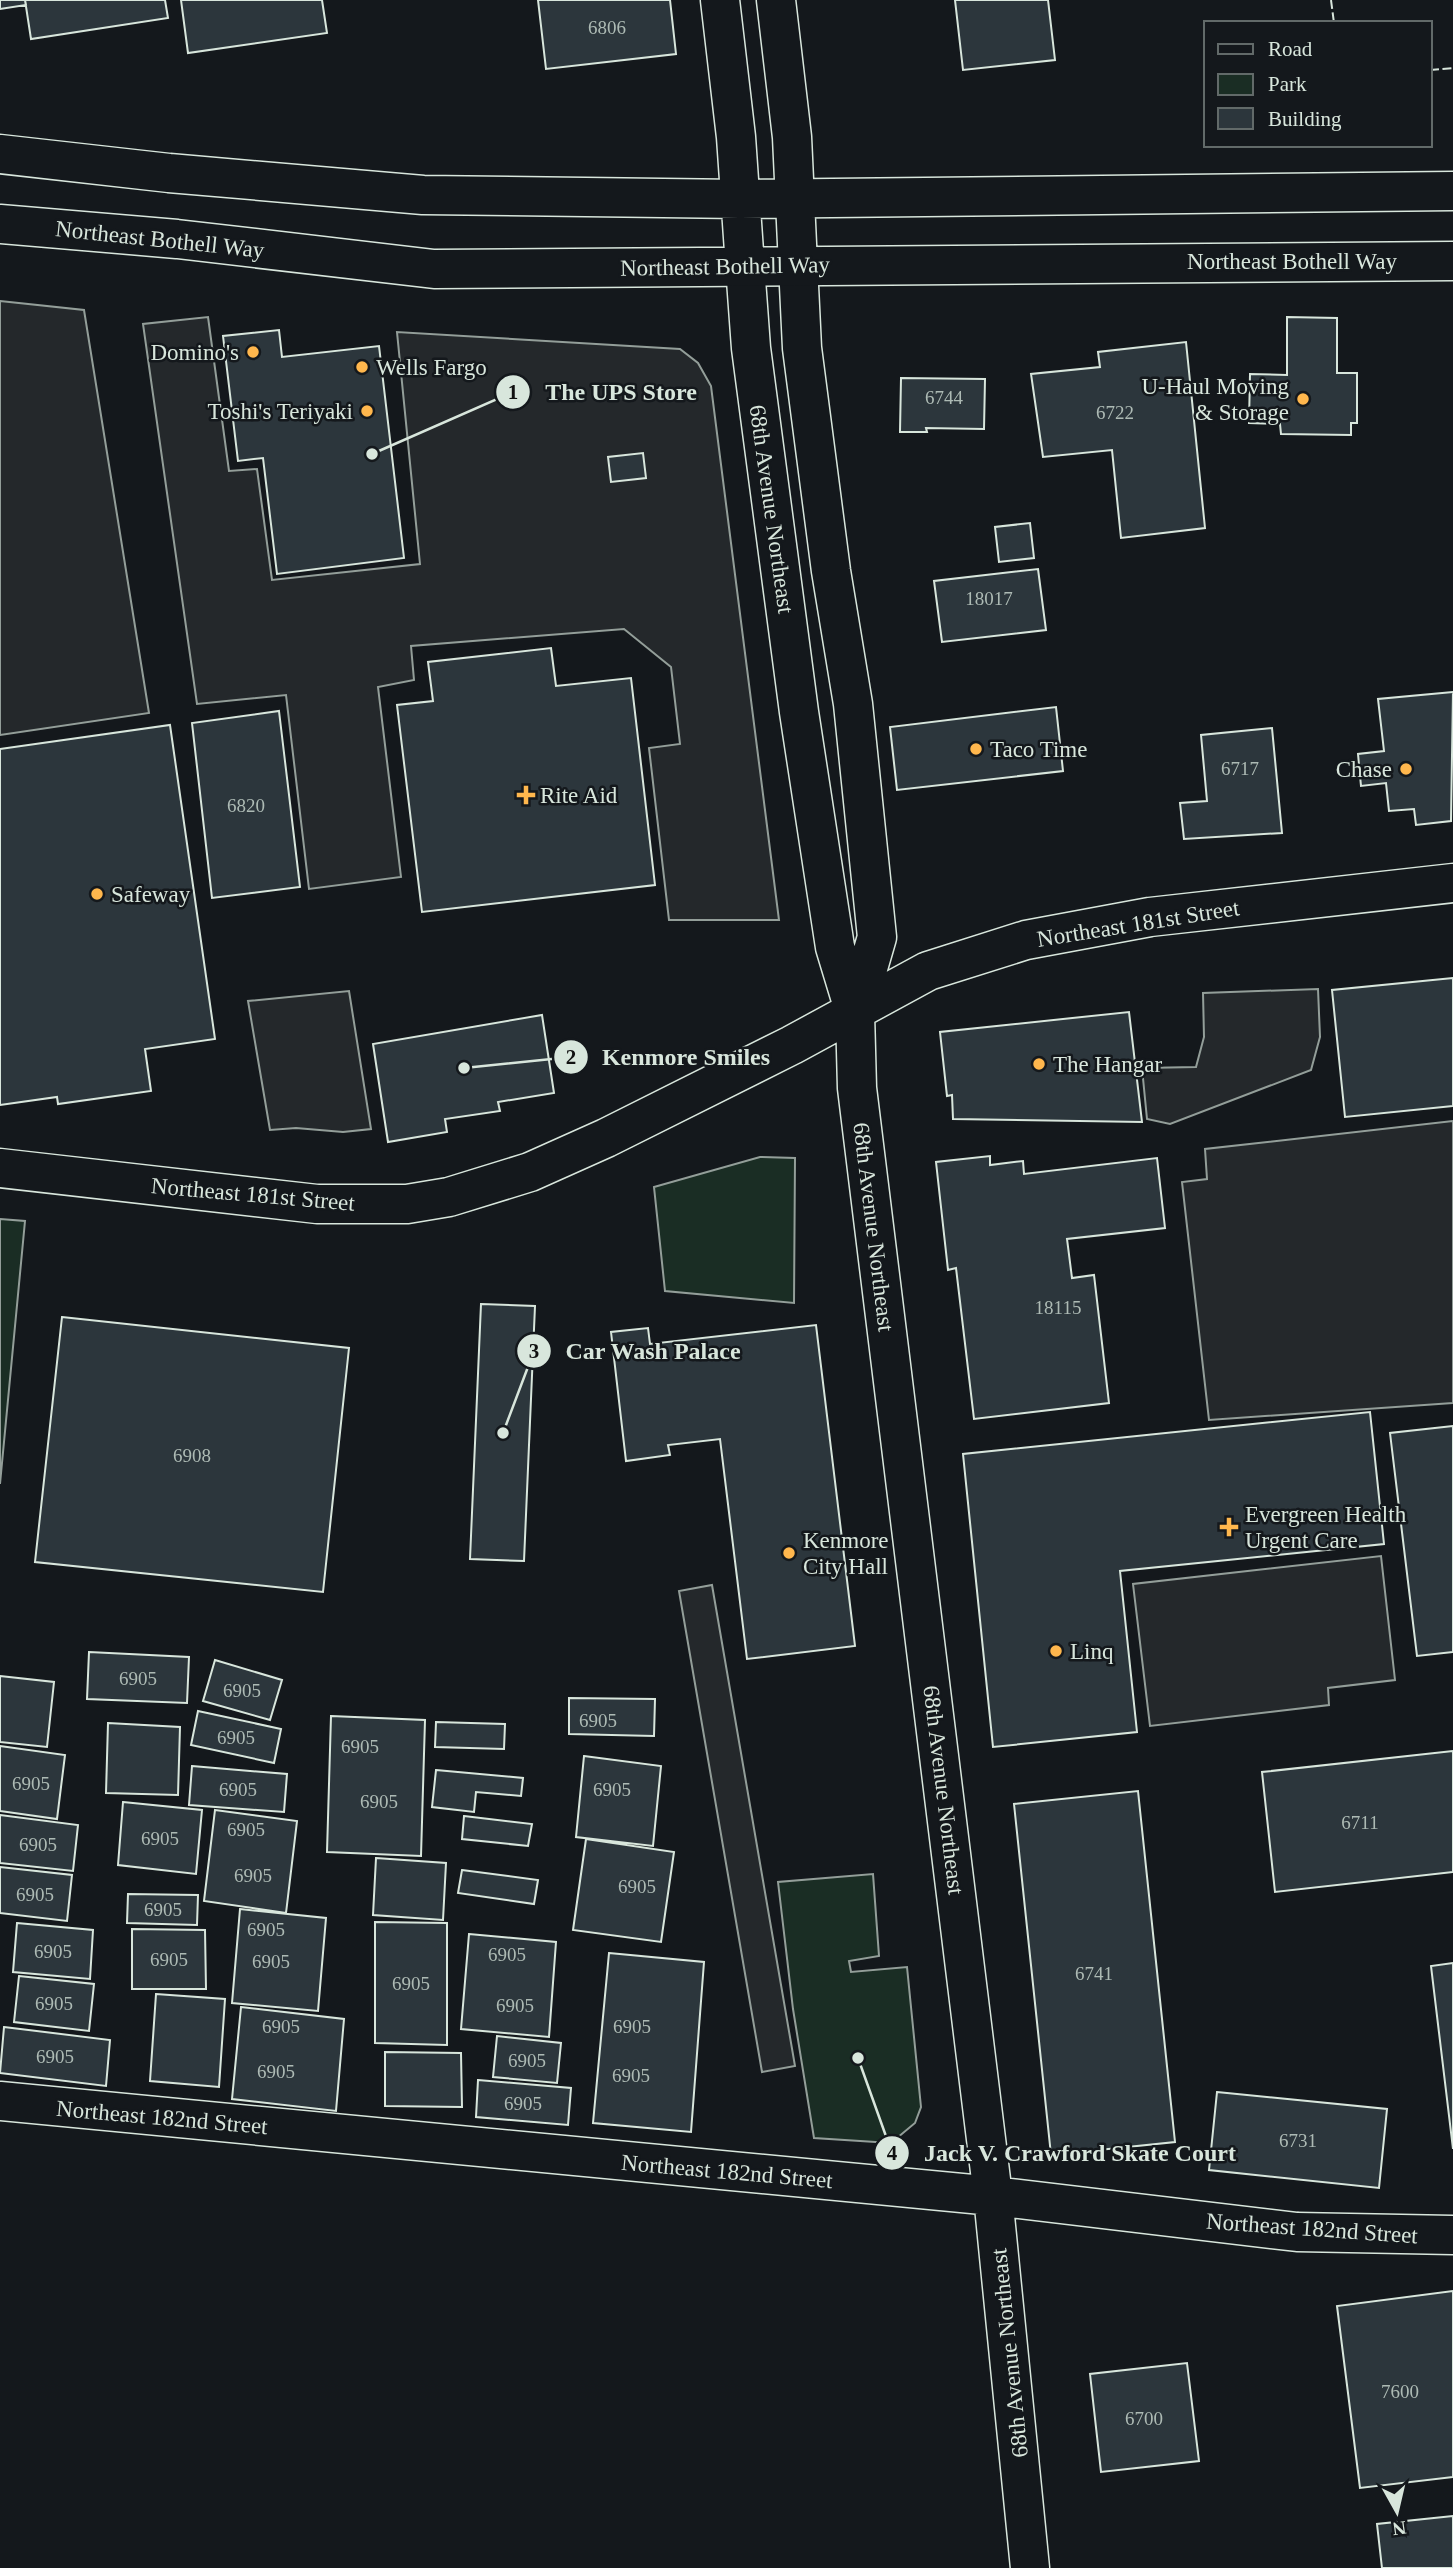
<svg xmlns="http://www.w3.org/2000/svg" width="1453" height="2568" font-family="'Times New Roman',serif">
<rect width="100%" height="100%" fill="#14181c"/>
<path fill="#1a2d24" stroke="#939e99" stroke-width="2" d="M 760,1157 L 795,1158 L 794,1303 L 665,1291 L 654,1187 Z
M 0,1219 L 25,1221 L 0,1484 Z
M 873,1874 L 879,1956 L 849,1961 L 851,1972 L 907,1967 L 921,2107 L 915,2123 L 891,2143 L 814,2138 L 793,2009 L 778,1882 Z"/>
<path fill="#24282b" stroke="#939e99" stroke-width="2" d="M 0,301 L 84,310 L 149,713 L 0,735 Z
M 208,317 L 229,471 L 257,469 L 272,580 L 420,564 L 397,332 L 680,349 L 698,363 L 711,386 L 779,920 L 669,920 L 649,748 L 680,744 L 671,667 L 624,629 L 411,646 L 414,680 L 378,687 L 401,877 L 309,889 L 286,695 L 197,704 L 143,324 Z
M 1318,989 L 1320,1037 L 1311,1070 L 1170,1124 L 1147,1119 L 1142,1068 L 1196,1067 L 1204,1037 L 1203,993 Z
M 349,991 L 371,1129 L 343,1132 L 296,1128 L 270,1130 L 248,1001 Z
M 1453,1121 L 1453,1403 L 1209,1420 L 1182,1182 L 1207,1179 L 1205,1149 Z
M 1381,1556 L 1395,1680 L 1328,1688 L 1329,1705 L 1150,1726 L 1133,1584 Z
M 712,1585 L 795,2066 L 762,2072 L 679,1591 Z"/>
<path fill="#2c363c" stroke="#d8e6dc" stroke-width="2" d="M 0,0 L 25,0 L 26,5 L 0,9 Z
M 25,0 L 165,0 L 168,18 L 31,39 Z
M 181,0 L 322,0 L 327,33 L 188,53 Z
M 538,0 L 670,0 L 676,54 L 546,69 Z
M 955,0 L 1048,0 L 1055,60 L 963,70 Z
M 1287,317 L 1337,318 L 1337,373 L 1357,373 L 1357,423 L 1351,423 L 1351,435 L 1281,434 L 1280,424 L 1249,423 L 1250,374 L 1287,375 Z
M 279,330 L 282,357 L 379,346 L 404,558 L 277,574 L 263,458 L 238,461 L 223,336 Z
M 1186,342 L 1205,528 L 1121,538 L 1112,450 L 1043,457 L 1031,374 L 1100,367 L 1098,352 Z
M 901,378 L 985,379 L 984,429 L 926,428 L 927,432 L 900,432 Z
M 643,453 L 646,478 L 611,482 L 608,457 Z
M 1030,523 L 1034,558 L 999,562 L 995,527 Z
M 1038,569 L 1046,630 L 942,642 L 934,581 Z
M 551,648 L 556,686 L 631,678 L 655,885 L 422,912 L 397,705 L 433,701 L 428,662 Z
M 1453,692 L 1451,821 L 1416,825 L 1414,809 L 1389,811 L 1386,783 L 1361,786 L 1358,754 L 1384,751 L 1378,699 Z
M 1056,707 L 1063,771 L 897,790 L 890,727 Z
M 279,711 L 300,887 L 212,898 L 192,723 Z
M 170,725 L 215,1039 L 145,1049 L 151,1091 L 58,1104 L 57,1097 L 0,1105 L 0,749 Z
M 1272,728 L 1282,833 L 1184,839 L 1180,803 L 1207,801 L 1201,735 Z
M 1453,978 L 1453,1106 L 1345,1117 L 1332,990 Z
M 1129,1012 L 1142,1122 L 953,1119 L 952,1095 L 947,1096 L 940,1032 Z
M 542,1015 L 554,1093 L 498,1102 L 500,1111 L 445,1119 L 447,1132 L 388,1142 L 373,1044 Z
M 990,1156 L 990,1165 L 1023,1161 L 1024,1174 L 1157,1158 L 1165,1228 L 1067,1239 L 1072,1278 L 1094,1275 L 1109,1403 L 974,1419 L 956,1268 L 948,1270 L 936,1162 Z
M 481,1304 L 535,1306 L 524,1561 L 470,1559 Z
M 62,1317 L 349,1348 L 323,1592 L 35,1562 Z
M 816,1325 L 855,1646 L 747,1659 L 720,1439 L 668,1445 L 670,1455 L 626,1461 L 611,1332 L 648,1328 L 650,1344 Z
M 1370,1412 L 1384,1544 L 1120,1571 L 1137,1732 L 993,1747 L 963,1454 Z
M 1453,1426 L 1453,1652 L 1417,1656 L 1390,1433 Z
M 89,1652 L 189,1657 L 187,1703 L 87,1699 Z
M 215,1660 L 282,1680 L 270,1720 L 203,1701 Z
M 0,1676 L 54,1682 L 47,1747 L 0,1742 Z
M 569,1698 L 655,1699 L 654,1736 L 569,1734 Z
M 198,1711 L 281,1729 L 274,1763 L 191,1745 Z
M 331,1716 L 425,1720 L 421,1856 L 327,1852 Z
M 436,1722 L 505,1724 L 504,1749 L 435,1747 Z
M 108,1723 L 180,1727 L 178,1795 L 106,1793 Z
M 0,1746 L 65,1755 L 57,1819 L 0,1811 Z
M 1453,1751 L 1453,1872 L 1275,1892 L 1262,1772 Z
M 584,1756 L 661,1766 L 653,1846 L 576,1837 Z
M 192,1766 L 287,1774 L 284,1812 L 189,1805 Z
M 436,1770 L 523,1778 L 521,1796 L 476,1792 L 474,1812 L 432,1807 Z
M 1138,1791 L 1175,2142 L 1051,2155 L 1014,1804 Z
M 123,1802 L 202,1810 L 196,1874 L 118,1865 Z
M 215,1810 L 297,1821 L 286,1913 L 204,1901 Z
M 0,1815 L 78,1825 L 73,1871 L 0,1863 Z
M 464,1816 L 532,1824 L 528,1846 L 462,1839 Z
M 586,1839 L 674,1852 L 661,1942 L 573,1930 Z
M 376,1858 L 446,1863 L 443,1920 L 373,1915 Z
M 0,1867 L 72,1875 L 67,1921 L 0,1913 Z
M 462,1870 L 538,1880 L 534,1904 L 458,1893 Z
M 128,1894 L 198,1895 L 197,1925 L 127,1923 Z
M 240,1909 L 326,1918 L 318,2011 L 232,2003 Z
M 375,1922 L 447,1923 L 447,2045 L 375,2043 Z
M 17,1923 L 93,1930 L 90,1979 L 13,1972 Z
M 132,1929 L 205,1930 L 206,1989 L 132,1989 Z
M 469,1934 L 556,1942 L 549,2037 L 461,2029 Z
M 609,1953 L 704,1962 L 691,2132 L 593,2123 Z
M 1453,1963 L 1453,2149 L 1431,1966 Z
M 19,1976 L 94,1984 L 89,2031 L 14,2022 Z
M 156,1994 L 225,1999 L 219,2087 L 150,2081 Z
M 241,2007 L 344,2019 L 336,2111 L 232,2099 Z
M 4,2027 L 110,2040 L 106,2086 L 0,2073 Z
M 497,2036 L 561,2043 L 557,2083 L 493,2077 Z
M 385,2052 L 461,2053 L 462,2107 L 385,2106 Z
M 478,2080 L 571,2088 L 568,2125 L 476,2117 Z
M 1217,2092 L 1387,2109 L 1379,2188 L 1209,2170 Z
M 1453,2291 L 1453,2477 L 1360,2488 L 1337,2306 Z
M 1187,2363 L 1199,2461 L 1101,2472 L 1090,2374 Z
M 1453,2516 L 1453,2568 L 1382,2568 L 1377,2524 Z"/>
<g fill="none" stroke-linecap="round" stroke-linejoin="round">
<defs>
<path id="minor" d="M 798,265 L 802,348 L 831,571 L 853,704 L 877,937 L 855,1013
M 745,266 L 751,348 L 799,712 L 835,947 L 855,1013 L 857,1088 L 993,2196 L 1030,2568
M 0,1168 L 317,1204 L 407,1204 L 449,1197 L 530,1172 L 606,1138 L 792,1045 L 928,971 L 1026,940 L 1150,917 L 1453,883
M 0,2101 L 993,2196 L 1297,2232 L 1453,2235"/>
<path id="major" d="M 720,0 L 736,137 L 745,266
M 776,0 L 792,137 L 798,265
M 0,154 L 169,173 L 423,195 L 740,199 L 1453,191
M 0,224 L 177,239 L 434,269 L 1453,261"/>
</defs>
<use href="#minor" stroke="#d8e6dc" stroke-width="41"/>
<use href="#major" stroke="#d8e6dc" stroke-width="41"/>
<use href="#minor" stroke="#14181c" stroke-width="38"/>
<use href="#major" stroke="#14181c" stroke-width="38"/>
<path stroke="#d8e6dc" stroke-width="2" stroke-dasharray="9 3.5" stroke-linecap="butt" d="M 1331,0 L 1334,23
M 1430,70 L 1453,68"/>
</g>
<g fill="#ffb74d" stroke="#14181c" stroke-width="2.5">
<circle cx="253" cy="352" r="7"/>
<circle cx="362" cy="367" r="7"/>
<circle cx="1303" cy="399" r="7"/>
<circle cx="367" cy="411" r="7"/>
<circle cx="976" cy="749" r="7"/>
<circle cx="1406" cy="769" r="7"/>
<path d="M522.5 784.5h7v7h7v7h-7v7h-7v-7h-7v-7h7z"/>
<circle cx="97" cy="894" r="7"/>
<circle cx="1039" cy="1064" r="7"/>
<path d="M1225.5 1516.5h7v7h7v7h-7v7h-7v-7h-7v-7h7z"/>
<circle cx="789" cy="1553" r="7"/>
<circle cx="1056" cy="1651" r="7"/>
</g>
<g text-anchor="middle" stroke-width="5" stroke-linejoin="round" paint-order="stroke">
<g font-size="19" fill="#adbab4">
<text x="607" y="34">6806</text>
<text x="944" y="404">6744</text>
<text x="1115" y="419">6722</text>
<text x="989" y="605">18017</text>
<text x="1240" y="775">6717</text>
<text x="246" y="812">6820</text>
<text x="1058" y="1314">18115</text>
<text x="192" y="1462">6908</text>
<text x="138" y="1685">6905</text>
<text x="242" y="1697">6905</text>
<text x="598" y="1727">6905</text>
<text x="236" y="1744">6905</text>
<text x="360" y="1753">6905</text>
<text x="31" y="1790">6905</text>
<text x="238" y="1796">6905</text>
<text x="612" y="1796">6905</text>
<text x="379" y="1808">6905</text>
<text x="1360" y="1829">6711</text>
<text x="246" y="1836">6905</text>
<text x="160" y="1845">6905</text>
<text x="38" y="1851">6905</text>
<text x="253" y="1882">6905</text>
<text x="637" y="1893">6905</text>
<text x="35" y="1901">6905</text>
<text x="163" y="1916">6905</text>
<text x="266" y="1936">6905</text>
<text x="53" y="1958">6905</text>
<text x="507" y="1961">6905</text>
<text x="169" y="1966">6905</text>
<text x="271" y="1968">6905</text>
<text x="1094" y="1980">6741</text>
<text x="411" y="1990">6905</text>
<text x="54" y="2010">6905</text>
<text x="515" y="2012">6905</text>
<text x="281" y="2033">6905</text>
<text x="632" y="2033">6905</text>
<text x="55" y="2063">6905</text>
<text x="527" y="2067">6905</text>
<text x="276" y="2078">6905</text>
<text x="631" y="2082">6905</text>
<text x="523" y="2110">6905</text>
<text x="1298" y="2147">6731</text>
<text x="1400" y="2398">7600</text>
<text x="1144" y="2425">6700</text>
</g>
<g font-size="23" fill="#d8e6dc" stroke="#14181c">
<text transform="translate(160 239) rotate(6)" y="8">Northeast Bothell Way</text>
<text x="1292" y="269">Northeast Bothell Way</text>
<text transform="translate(725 266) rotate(-1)" y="8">Northeast Bothell Way</text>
<text transform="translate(772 509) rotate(82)" y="8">68th Avenue Northeast</text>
<text transform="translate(1138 923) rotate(-9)" y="8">Northeast 181st Street</text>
<text transform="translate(253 1194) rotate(5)" y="8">Northeast 181st Street</text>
<text transform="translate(874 1227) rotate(83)" y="8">68th Avenue Northeast</text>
<text transform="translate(944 1790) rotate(83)" y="8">68th Avenue Northeast</text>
<text transform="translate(162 2117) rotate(5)" y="8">Northeast 182nd Street</text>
<text transform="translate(727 2171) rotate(5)" y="8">Northeast 182nd Street</text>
<text transform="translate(1312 2228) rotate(4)" y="8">Northeast 182nd Street</text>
<text transform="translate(1009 2353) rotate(-96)" y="8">68th Avenue Northeast</text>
</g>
<g font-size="23" fill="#d8e6dc" stroke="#14181c" text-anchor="start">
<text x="239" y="360" text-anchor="end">Domino's</text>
<text x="376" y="375">Wells Fargo</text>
<text x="1289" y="394" text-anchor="end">U-Haul Moving<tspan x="1289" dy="26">&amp; Storage</tspan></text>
<text x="353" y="419" text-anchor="end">Toshi's Teriyaki</text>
<text x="990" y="757">Taco Time</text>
<text x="1392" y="777" text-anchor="end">Chase</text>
<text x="540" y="803">Rite Aid</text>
<text x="111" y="902">Safeway</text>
<text x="1053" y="1072">The Hangar</text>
<text x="1245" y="1522">Evergreen Health<tspan x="1245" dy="26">Urgent Care</tspan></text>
<text x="803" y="1548">Kenmore<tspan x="803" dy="26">City Hall</tspan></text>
<text x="1070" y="1659">Linq</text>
</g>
</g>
<path fill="none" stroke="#d8e6dc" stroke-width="2.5" d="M372 454L513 392M464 1068L571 1057M503 1433L534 1351M858 2058L892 2153"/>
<g fill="#d8e6dc" stroke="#14181c" stroke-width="2.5">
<circle cx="372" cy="454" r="7"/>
<circle cx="464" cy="1068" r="7"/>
<circle cx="503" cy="1433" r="7"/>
<circle cx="858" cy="2058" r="7"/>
<circle cx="513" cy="392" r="18"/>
<circle cx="571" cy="1057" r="18"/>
<circle cx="534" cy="1351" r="18"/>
<circle cx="892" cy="2153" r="18"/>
</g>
<g font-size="21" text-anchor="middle" font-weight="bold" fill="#111">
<text x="513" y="399">1</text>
<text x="571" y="1064">2</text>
<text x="534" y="1358">3</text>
<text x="892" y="2160">4</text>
</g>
<g font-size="24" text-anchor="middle" font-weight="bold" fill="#d8e6dc" stroke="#14181c" stroke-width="5" stroke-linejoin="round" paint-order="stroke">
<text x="621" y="400">The UPS Store</text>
<text x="686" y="1065">Kenmore Smiles</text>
<text x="653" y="1359">Car Wash Palace</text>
<text x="1080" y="2161">Jack V. Crawford Skate Court</text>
</g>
<rect x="1204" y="21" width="228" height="126" fill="#14181c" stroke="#626a69" stroke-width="2"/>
<rect x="1218" y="44" width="35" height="10" fill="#14181c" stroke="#626a69" stroke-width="2"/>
<text x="1268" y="56" font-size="21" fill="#d8e6dc">Road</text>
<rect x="1218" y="74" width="35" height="21" fill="#1a2d24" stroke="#626a69" stroke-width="2"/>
<text x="1268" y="91" font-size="21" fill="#d8e6dc">Park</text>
<rect x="1218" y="108" width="35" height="21" fill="#2c363c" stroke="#626a69" stroke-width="2"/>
<text x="1268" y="126" font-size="21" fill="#d8e6dc">Building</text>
<g transform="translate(1397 2512) rotate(172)" stroke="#14181c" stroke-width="5" paint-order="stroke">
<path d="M0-5L12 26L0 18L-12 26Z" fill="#d8e6dc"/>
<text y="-10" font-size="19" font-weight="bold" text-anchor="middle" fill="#d8e6dc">N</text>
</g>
</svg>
